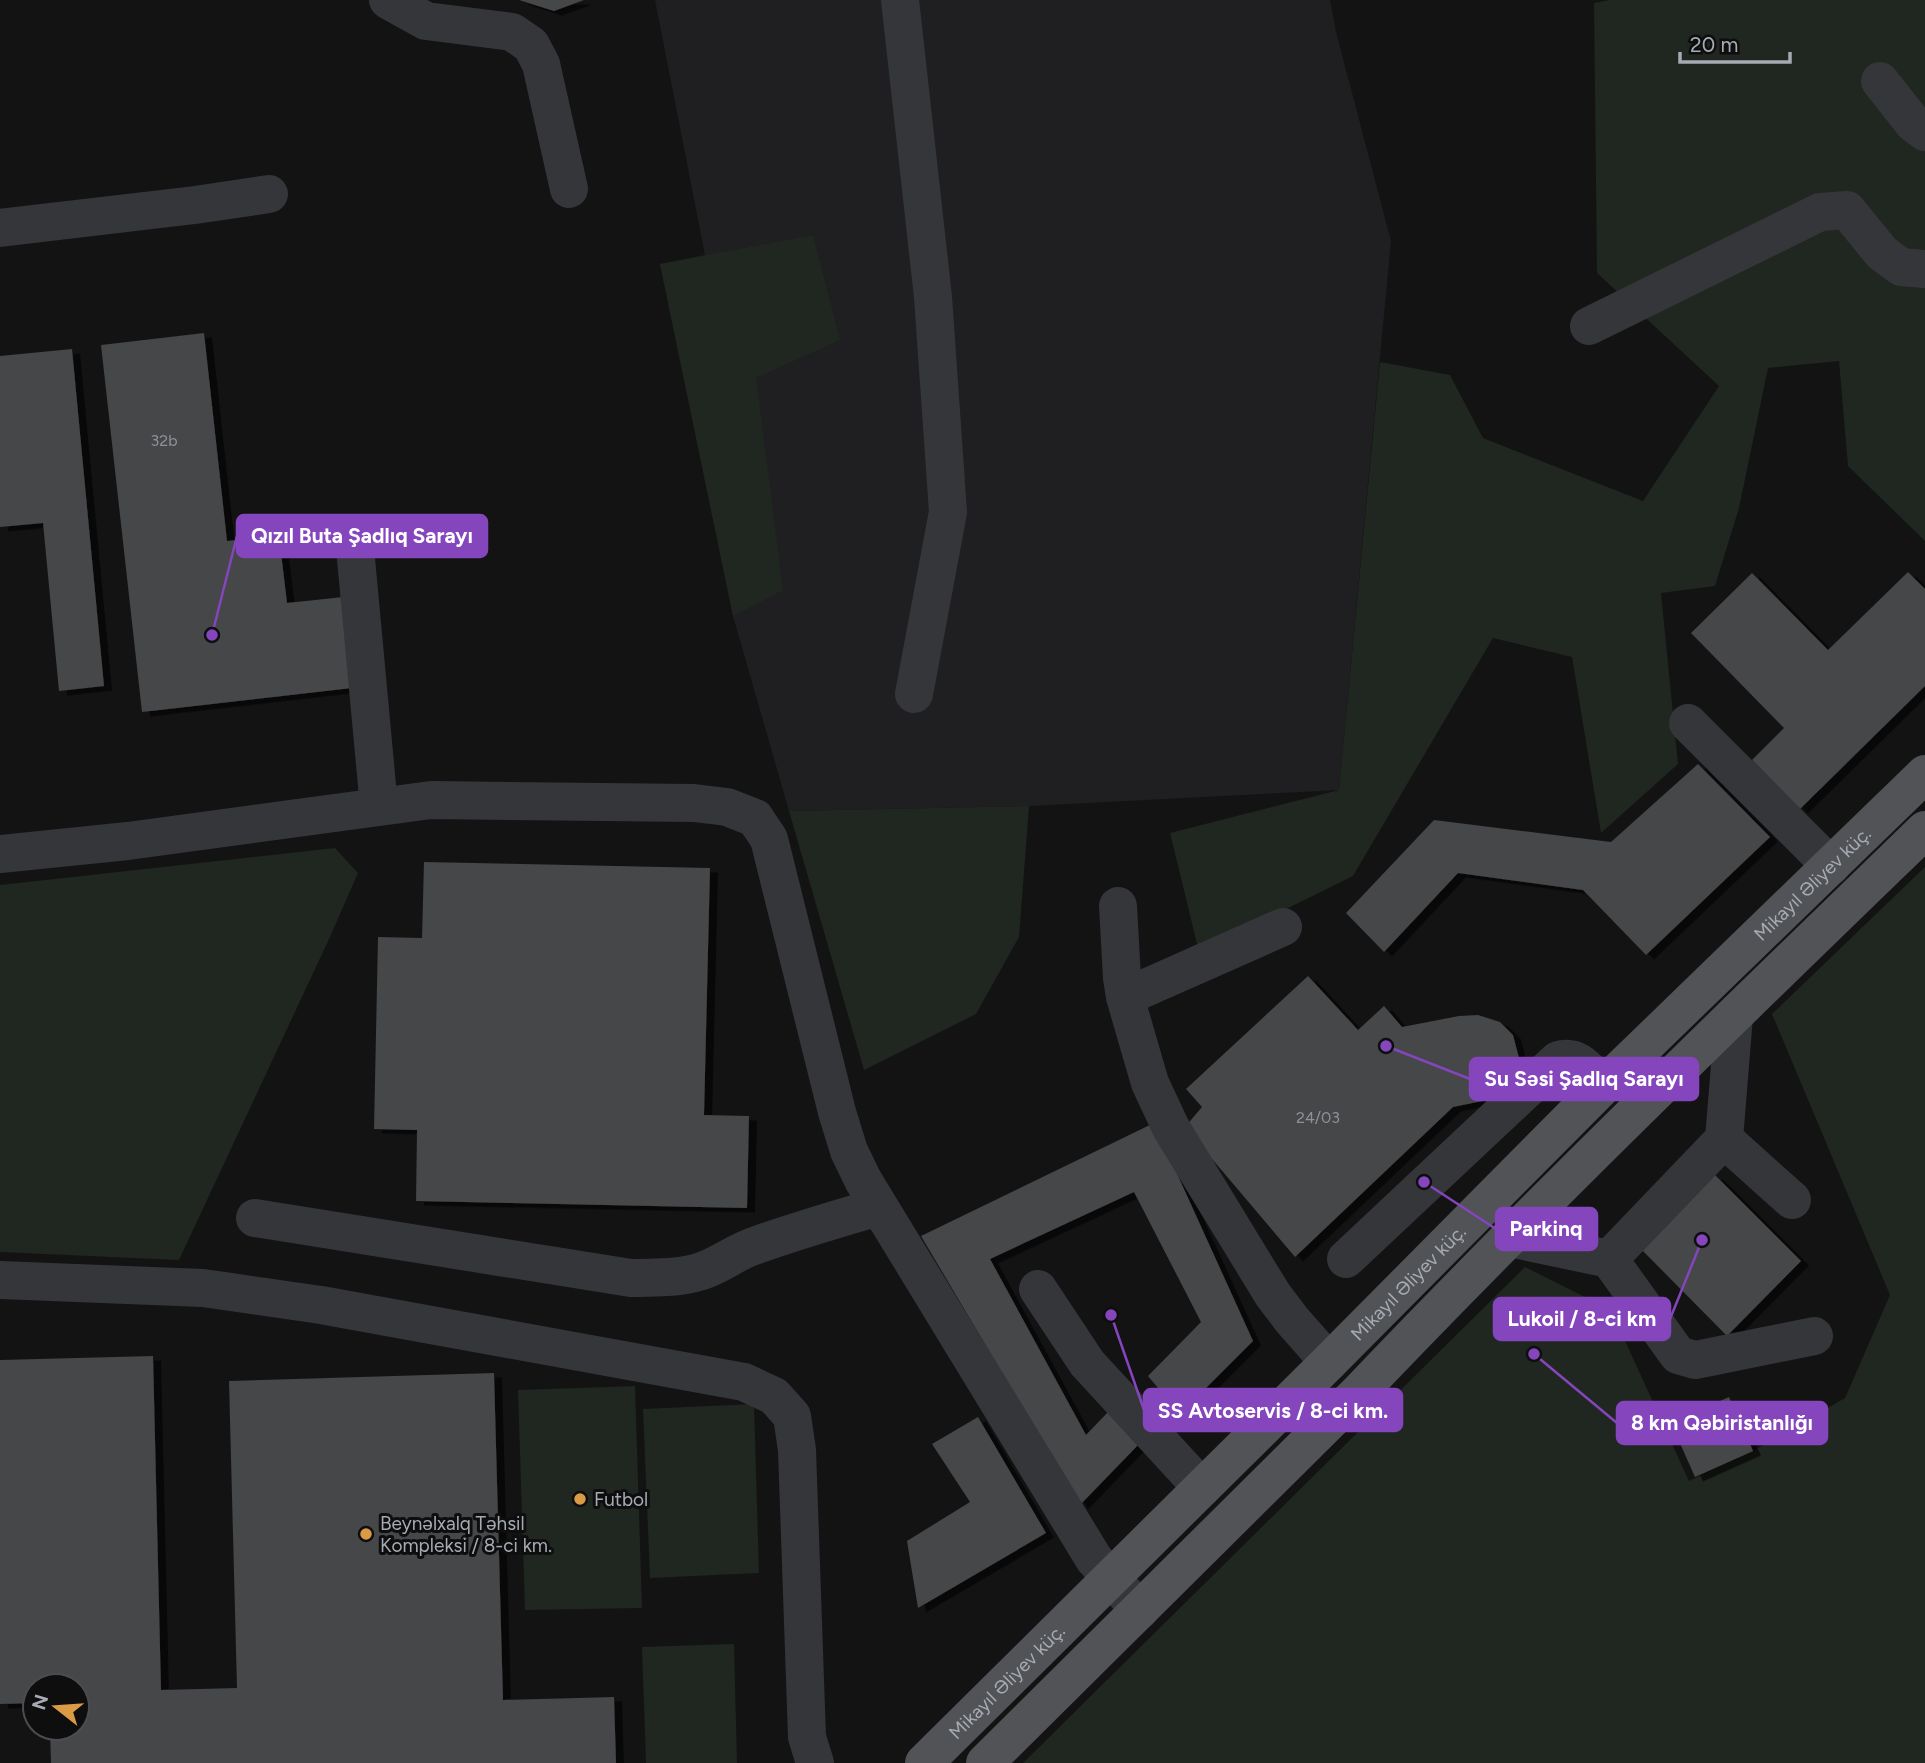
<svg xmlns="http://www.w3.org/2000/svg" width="1925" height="1763" viewBox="0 0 1925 1763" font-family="Figtree,sans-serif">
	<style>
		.built { fill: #1f1f21 }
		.green { fill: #202620 }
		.building { fill: #454649; filter: url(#shadow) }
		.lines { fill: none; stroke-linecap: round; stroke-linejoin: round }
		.minor { stroke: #353639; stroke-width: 38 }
		.major { stroke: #515357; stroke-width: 38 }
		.poi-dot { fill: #da9b46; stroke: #0e0e0f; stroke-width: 2.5 }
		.labels { text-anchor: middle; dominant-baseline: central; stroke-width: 6; stroke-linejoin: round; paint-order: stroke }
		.number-label { font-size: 16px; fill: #8e9298 }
		.street-label { font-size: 19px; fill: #a6abb3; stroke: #0e0e0f }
		.poi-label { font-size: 19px; fill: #a6abb3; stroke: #0e0e0f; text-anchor: start }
		.leader { fill: none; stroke: #8445bd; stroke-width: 2.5 }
		.callout-dot { fill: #8445bd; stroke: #0e0e0f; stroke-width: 2.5 }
		.callout { fill: #8445bd; stroke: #8445bd; stroke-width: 2.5 }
		.callout-label { font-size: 21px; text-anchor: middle; font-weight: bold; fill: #fff }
	</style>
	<defs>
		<filter id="shadow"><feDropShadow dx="8" dy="4.5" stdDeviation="0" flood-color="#0009"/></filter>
	</defs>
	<rect width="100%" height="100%" fill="#131314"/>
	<path class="built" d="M655,0H1330L1336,32L1391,241L1339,790L1029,806L789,811L733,616L660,264L705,255Z"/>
	<path class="green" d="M1610,0H1925V541L1848,466L1839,361L1768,368L1739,508L1715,586L1661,593L1678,764L1601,833L1572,657L1493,638L1353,876L1199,952L1170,833L1339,790L1380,362L1450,375L1483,438L1643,501L1719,386L1597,273L1594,3Z
		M813,235L840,340L756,378L783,590L733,616L660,264Z
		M1029,806L1019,937L976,1014L864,1070L789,811Z
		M335,848L358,873L330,937L179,1260L0,1252V885Z
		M1925,867V1763H1023L1525,1267L1611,1310L1689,1481L1753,1451L1845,1398L1890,1295L1772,1014Z
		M635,1386L642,1608L525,1610L518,1390Z
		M754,1404L759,1573L650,1578L643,1409Z
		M734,1644L737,1763H646L642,1647Z"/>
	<path class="building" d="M519,0H584L554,11Z
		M204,333L227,541L279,536L287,603L343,597L352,688L142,712L101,345Z
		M72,349L104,686L59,691L43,523L0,527V356Z
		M1908,572L1925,589V686L1800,809L1752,760L1784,728L1691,633L1752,573L1828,650Z
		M1698,764L1770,837L1646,955L1583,890L1458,873L1384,952L1346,913L1434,820L1611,842Z
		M424,862L710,868L704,1115L749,1116L747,1208L416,1201L417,1130L374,1129L378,937L422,938Z
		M1308,976L1358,1030L1384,1006L1402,1027L1459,1016L1478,1015L1500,1022L1513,1035L1519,1058L1512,1081L1497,1098L1453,1107L1295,1257L1185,1127L1202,1107L1186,1089Z
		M1154,1123L1253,1341L1180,1414L1148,1376L1201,1322L1134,1192L990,1259L1086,1435L1108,1412L1140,1443L1080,1505L921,1236Z
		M1715,1175L1801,1261L1727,1336L1641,1249Z
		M153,1356L161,1690L237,1688L229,1381L494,1373L503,1700L614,1697L616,1763H51L50,1728H77V1686H35V1703L0,1704V1360Z
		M1729,1397L1753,1451L1695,1477L1671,1423Z
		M978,1417L1046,1533L918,1608L907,1541L970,1502L932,1444Z"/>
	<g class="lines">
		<path class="minor" d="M388,0L426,21L512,32L531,45L541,64L569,189
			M900,0L933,297L948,512L914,694
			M1880,81L1913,123L1925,132
			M0,228L195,205L269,194
			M1589,326L1820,212L1847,210L1882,253L1901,267L1925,269
			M355,548L379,807
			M1688,723L1831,866
			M0,854L128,841L431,800L694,803L727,807L755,818L769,839L837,1112L849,1151L863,1180L1094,1559L1140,1610
			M1118,906L1122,978L1125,997L1150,1083L1171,1128L1273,1295L1292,1320L1329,1362
			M1125,997L1283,927
			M1724,1139L1792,1200
			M255,1218L631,1278C652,1277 674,1279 695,1273C717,1268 733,1253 754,1246C795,1231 837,1219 878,1207
			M1510,1238L1609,1259L1724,1139L1734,1016
			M1346,1259L1558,1060C1580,1054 1589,1072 1603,1086
			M1609,1259L1678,1355L1695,1360L1814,1336
			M0,1280L203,1288L321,1305L744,1382L774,1396L792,1416L797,1450L807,1737L815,1763
			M1038,1289L1087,1363L1202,1488"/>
		<g class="major">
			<path id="s1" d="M924,1763L1329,1362L1603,1086L1925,774"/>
			<path d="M985,1763L1358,1393C1542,1200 1734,1015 1925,830"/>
		</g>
	</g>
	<g class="poi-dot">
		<circle cx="580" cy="1499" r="7"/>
		<circle cx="366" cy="1534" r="7"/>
	</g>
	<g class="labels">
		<g class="number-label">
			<text x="164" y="440">32b</text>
			<text x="1318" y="1117">24/03</text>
		</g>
		<g class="street-label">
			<text stroke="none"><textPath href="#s1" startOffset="1250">Mikayıl Əliyev küç.</textPath></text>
			<text stroke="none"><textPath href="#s1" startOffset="682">Mikayıl Əliyev küç.</textPath></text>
			<text stroke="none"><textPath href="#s1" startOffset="116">Mikayıl Əliyev küç.</textPath></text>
		</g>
		<g class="poi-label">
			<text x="594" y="1499">Futbol</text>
			<text x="380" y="1523">Beynəlxalq Təhsil<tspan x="380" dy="22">Kompleksi / 8-ci km.</tspan></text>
		</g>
	</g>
	<path class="leader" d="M212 635L237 536M1386 1046L1470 1079M1424 1182L1496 1229M1702 1240L1670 1319M1111 1315L1144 1410M1534 1354L1617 1423"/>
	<g class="callout-dot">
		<circle cx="212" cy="635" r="7"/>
		<circle cx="1386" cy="1046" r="7"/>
		<circle cx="1424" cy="1182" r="7"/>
		<circle cx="1702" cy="1240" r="7"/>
		<circle cx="1111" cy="1315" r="7"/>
		<circle cx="1534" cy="1354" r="7"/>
	</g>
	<g class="callout">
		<rect x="237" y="515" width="250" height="42" rx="7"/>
		<rect x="1470" y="1058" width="228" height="42" rx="7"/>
		<rect x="1496" y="1208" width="101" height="42" rx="7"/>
		<rect x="1494" y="1298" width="176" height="42" rx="7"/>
		<rect x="1144" y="1389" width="258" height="42" rx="7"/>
		<rect x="1617" y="1402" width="210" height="42" rx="7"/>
	</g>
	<g class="callout-label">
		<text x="362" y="543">Qızıl Buta Şadlıq Sarayı</text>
		<text x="1584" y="1086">Su Səsi Şadlıq Sarayı</text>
		<text x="1546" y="1236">Parkinq</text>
		<text x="1582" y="1326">Lukoil / 8-ci km</text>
		<text x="1273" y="1418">SS Avtoservis / 8-ci km.</text>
		<text x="1722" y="1430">8 km Qəbiristanlığı</text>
	</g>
	<g transform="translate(56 1707) rotate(287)"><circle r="33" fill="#0e0e0f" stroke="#4b4d51" stroke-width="2"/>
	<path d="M0-5L12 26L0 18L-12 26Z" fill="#da9b46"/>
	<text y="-10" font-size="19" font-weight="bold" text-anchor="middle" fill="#a6abb3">N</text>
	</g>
	<path d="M1680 52v10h110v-10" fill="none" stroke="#a6abb3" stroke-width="3.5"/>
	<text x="1690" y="52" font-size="21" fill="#a6abb3" stroke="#0e0e0f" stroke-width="5" paint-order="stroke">20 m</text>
</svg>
